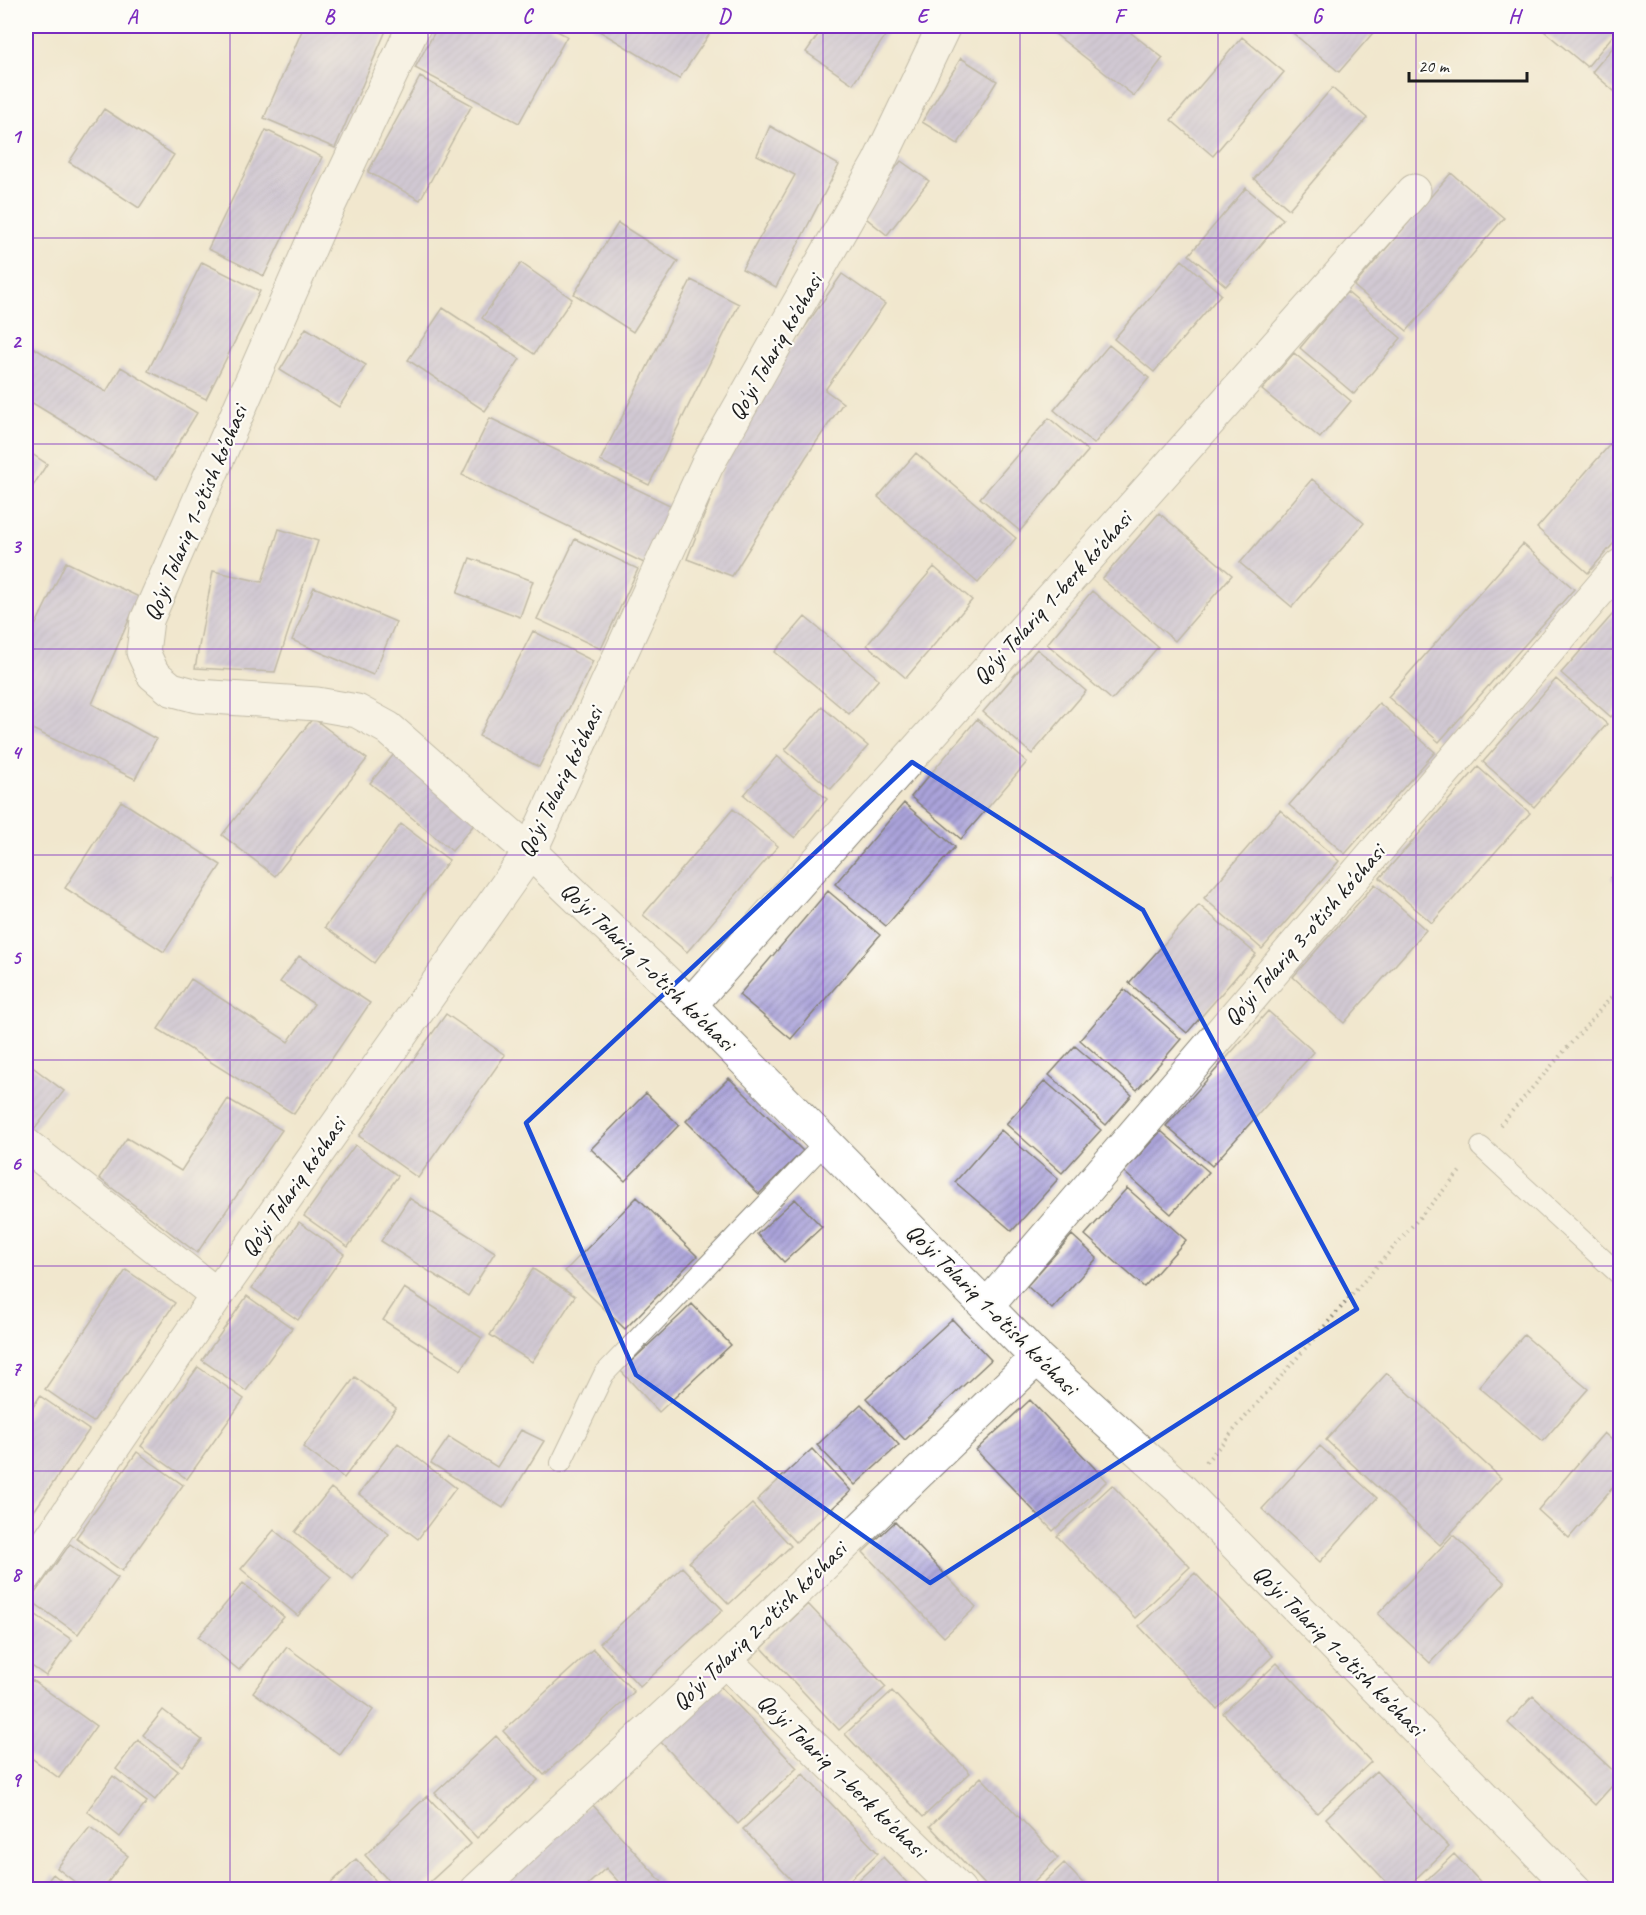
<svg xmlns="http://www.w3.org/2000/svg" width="1646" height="1915" viewBox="0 0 1646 1915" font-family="Caveat,sans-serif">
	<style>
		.building { fill: url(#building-hatch) }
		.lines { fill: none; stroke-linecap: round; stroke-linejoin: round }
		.lane-casing { stroke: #868275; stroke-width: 22 }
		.street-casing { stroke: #868275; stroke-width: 35 }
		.path { stroke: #868275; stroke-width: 4; stroke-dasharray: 1.5 4.5; stroke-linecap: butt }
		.lane { stroke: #fff; stroke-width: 20 }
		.street { stroke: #fff; stroke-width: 33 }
		.marked { fill: none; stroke: #1d4ed8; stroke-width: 4.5; stroke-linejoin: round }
		.grid { fill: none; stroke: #7b2cbf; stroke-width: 1.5; stroke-opacity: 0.55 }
		.labels { text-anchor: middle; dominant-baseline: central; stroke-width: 4.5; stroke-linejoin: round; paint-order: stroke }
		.street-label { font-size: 24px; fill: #1c1c1c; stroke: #fdfcf7 }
		.neatline { fill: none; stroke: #7b2cbf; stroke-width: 2 }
		.grid-label { font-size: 20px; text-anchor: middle; font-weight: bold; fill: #7b2cbf }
	</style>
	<defs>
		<pattern id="building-hatch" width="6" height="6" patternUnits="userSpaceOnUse" patternTransform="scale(1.5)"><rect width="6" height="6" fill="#aaa3da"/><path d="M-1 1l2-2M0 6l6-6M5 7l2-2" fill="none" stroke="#8a84b0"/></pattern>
	</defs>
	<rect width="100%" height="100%" fill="#fdfcf7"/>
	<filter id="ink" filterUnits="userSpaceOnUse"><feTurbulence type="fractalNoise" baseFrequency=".0167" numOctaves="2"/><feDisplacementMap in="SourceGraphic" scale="12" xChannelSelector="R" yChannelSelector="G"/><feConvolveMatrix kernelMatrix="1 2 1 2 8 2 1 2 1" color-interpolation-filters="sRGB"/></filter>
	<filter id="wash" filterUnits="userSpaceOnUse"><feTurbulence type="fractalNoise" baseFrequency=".008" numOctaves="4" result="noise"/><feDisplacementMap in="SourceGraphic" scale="24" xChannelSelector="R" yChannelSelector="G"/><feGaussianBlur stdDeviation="1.35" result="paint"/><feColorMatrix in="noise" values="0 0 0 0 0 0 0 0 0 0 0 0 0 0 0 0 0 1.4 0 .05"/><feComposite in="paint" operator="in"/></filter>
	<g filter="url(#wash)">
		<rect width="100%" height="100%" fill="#f1e7ce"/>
		<g id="blocks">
			<path class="building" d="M304,26H388L335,148L264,118Z
				M438,26H547L567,36L519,123L415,68Z
				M591,26H715L679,79Z
				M824,26H892L853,84L806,52Z
				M1045,26H1122L1163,58L1134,96Z
				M1289,26H1379L1339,72L1287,28Z
				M1538,26H1620V27L1587,67Z
				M1242,37L1284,72L1213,156L1171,120Z
				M1620,39V96L1592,72Z
				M961,58L997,81L958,144L922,122Z
				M420,77L472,105L420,200L368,172Z
				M1332,88L1367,118L1289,209L1254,179Z
				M104,109L174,155L139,208L69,162Z
				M770,126L839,165L776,287L742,269L795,175L757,155Z
				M266,130L322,157L264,276L208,249Z
				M901,161L929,181L887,235L861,214Z
				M1451,173L1504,218L1407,331L1354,286Z
				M1246,188L1283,219L1226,286L1189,255Z
				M618,223L678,261L633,332L574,294Z
				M1182,260L1221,294L1154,372L1114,339Z
				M202,262L260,291L206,399L148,371Z
				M521,263L572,299L534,354L482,318Z
				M842,274L885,304L825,390L843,403L806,457L732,576L687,559L744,414Z
				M691,280L739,304L649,485L600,461Z
				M1347,292L1401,338L1354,394L1300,348Z
				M443,308L520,359L485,411L408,360Z
				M306,328L366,365L339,407L280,370Z
				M26,343L106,392L121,367L197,413L157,479L26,399Z
				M1109,345L1149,378L1094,444L1054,410Z
				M1294,353L1351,401L1320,438L1262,390Z
				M490,418L674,507L646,564L462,475Z
				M1049,418L1088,451L1020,531L980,498Z
				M1620,433V536L1588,573L1537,528Z
				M26,450L47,464L26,497Z
				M916,453L1016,538L978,583L878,497Z
				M1312,479L1364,523L1292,607L1240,563Z
				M1159,513L1232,575L1175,641L1102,579Z
				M279,529L318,541L275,672L195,668L213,571L262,582Z
				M575,539L638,569L601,649L537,619Z
				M1523,544L1574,589L1439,742L1388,697Z
				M470,558L533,581L520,617L457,593Z
				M66,562L139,597L92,704L156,739L135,779L26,726V645Z
				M934,567L972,600L906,678L867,645Z
				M314,587L396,622L373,675L292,640Z
				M1092,591L1158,647L1112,700L1047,644Z
				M1620,606V706L1611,717L1561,673Z
				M805,617L879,679L849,714L775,652Z
				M533,631L593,661L539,767L479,736Z
				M1037,649L1086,691L1032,754L983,712Z
				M1556,679L1607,724L1534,807L1483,762Z
				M1379,703L1435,752L1345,854L1289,805Z
				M822,707L868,746L831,789L785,750Z
				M313,718L367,759L275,876L222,835Z
				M977,719L1027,762L961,839L911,797Z
				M395,753L477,821L452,851L370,783Z
				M777,756L827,799L795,838L744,795Z
				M1478,767L1530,813L1432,923L1380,878Z
				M121,801L221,865L164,952L65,888Z
				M904,803L955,847L886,926L835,884Z
				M733,809L778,846L687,952L643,915Z
				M1280,810L1339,861L1262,949L1204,898Z
				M401,824L449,860L374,963L325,927Z
				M1620,867V887L1611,878Z
				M1375,884L1426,930L1344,1023L1293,977Z
				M828,891L880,935L791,1039L739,995Z
				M1199,905L1256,954L1187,1033L1129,983Z
				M299,956L370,1003L294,1114L158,1029L191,979L288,1042L314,1004L280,982Z
				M1124,989L1181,1039L1137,1090L1080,1040Z
				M1268,1011L1314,1052L1212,1166L1166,1126Z
				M446,1014L505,1055L418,1178L359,1136Z
				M1075,1046L1132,1095L1106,1125L1049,1075Z
				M26,1062L64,1091L30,1135L26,1131Z
				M729,1078L803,1151L759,1194L686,1121Z
				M1045,1081L1101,1130L1062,1173L1006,1124Z
				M646,1093L679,1125L625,1181L591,1149Z
				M228,1099L282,1130L197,1253L99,1178L127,1138L181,1171Z
				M1001,1130L1058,1179L1012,1231L955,1182Z
				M1161,1131L1209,1172L1171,1214L1124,1172Z
				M355,1145L398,1176L348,1247L304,1216Z
				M1127,1188L1186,1240L1144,1287L1085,1235Z
				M637,1197L697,1256L625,1329L565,1271Z
				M409,1198L495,1252L468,1296L381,1241Z
				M795,1199L822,1227L784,1262L757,1234Z
				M299,1222L344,1254L298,1320L252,1288Z
				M1072,1235L1097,1258L1052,1309L1027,1286Z
				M533,1269L575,1296L532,1362L490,1335Z
				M126,1270L175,1303L93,1422L45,1389Z
				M404,1288L482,1338L461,1370L383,1320Z
				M247,1296L292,1328L246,1391L202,1360Z
				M692,1304L731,1345L659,1412L621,1371Z
				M952,1319L991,1360L905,1440L866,1398Z
				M1524,1335L1588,1389L1543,1441L1479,1387Z
				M198,1367L244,1399L187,1479L141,1446Z
				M1387,1373L1501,1478L1440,1545L1326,1440Z
				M355,1377L396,1408L344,1478L303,1447Z
				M40,1396L89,1430L26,1523V1418Z
				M1030,1400L1107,1481L1053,1531L976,1450Z
				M861,1404L899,1445L855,1485L817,1445Z
				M521,1430L544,1441L503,1508L431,1463L449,1437L497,1467Z
				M1604,1433L1620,1447V1479L1569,1538L1538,1510Z
				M398,1443L456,1488L418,1539L359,1494Z
				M1320,1446L1377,1498L1320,1562L1262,1509Z
				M812,1449L851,1491L796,1542L757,1500Z
				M137,1452L183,1485L122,1571L76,1538Z
				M1112,1485L1190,1567L1135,1618L1057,1536Z
				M331,1488L389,1534L353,1579L295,1532Z
				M752,1504L791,1546L729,1604L689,1562Z
				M895,1522L976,1607L944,1637L863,1552Z
				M274,1530L331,1577L298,1616L241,1569Z
				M1453,1535L1505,1583L1430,1663L1378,1614Z
				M70,1544L118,1578L78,1634L30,1600Z
				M682,1567L723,1610L640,1687L600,1643Z
				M1195,1573L1273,1656L1217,1709L1139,1626Z
				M243,1583L284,1617L239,1670L198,1637Z
				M808,1604L886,1687L839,1730L762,1648Z
				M26,1608L72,1640L46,1676L26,1662Z
				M287,1647L373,1710L340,1755L253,1692Z
				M593,1649L634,1692L544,1775L503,1731Z
				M1277,1663L1371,1762L1317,1813L1223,1713Z
				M32,1680L96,1726L59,1778L26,1754V1689Z
				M717,1683L797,1768L738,1824L658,1739Z
				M892,1691L970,1773L923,1817L845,1734Z
				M1533,1696L1620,1777L1595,1805L1508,1723Z
				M163,1710L202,1740L182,1766L143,1735Z
				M496,1736L538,1780L477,1838L435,1793Z
				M138,1740L178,1771L155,1800L116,1769Z
				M1376,1771L1449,1847L1404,1890H1394L1326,1818Z
				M803,1774L878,1853L839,1890H801L743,1829Z
				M113,1776L147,1802L120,1837L87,1811Z
				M981,1777L1058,1858L1025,1890H990L930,1826Z
				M427,1796L471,1844L421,1890H397L365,1855Z
				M591,1803L669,1890H626L606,1868L582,1890H495Z
				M90,1827L128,1856L102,1890H85L57,1868Z
				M1454,1854L1488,1890H1416Z
				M883,1857L914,1890H848Z
				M356,1859L384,1890H324Z
				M1064,1863L1089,1890H1036Z
				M53,1874L73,1890H41Z"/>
		</g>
	</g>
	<g filter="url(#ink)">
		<use href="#blocks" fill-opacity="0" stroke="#868275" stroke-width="1.5"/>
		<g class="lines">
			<defs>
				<path id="lane" d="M1481,1147L1620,1275
					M561,1463L604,1374L826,1142"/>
				<path id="street" d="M414,26L322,220L147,620L143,652L153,674L171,689L197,696L317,704L357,711L388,728L530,852L690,1005L1037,1358L1182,1490L1575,1890
					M690,1005L1414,191
					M26,1145L217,1295
					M988,1305L1620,566
					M26,1575L217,1295L530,852L707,465L878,164L944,26
					M725,1660L959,1890
					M477,1890L725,1660L1037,1358"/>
			</defs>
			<use href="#lane" class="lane-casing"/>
			<use href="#street" class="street-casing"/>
			<path class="path" d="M1500,1125L1620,987
				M1206,1462L1462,1169"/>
			<use href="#lane" class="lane"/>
			<use href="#street" class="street"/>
		</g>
	</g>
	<path d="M0 0H1646V1915H0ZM912,762L1143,910L1357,1309L930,1583L636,1375L526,1123Z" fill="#f1e7ce" fill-opacity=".55" fill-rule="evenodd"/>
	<path class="marked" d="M912,762L1143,910L1357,1309L930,1583L636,1375L526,1123Z"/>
	<path class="grid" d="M230,26V1890M428,26V1890M626,26V1890M823,26V1890M1020,26V1890M1218,26V1890M1416,26V1890M26,238H1620M26,444H1620M26,649H1620M26,855H1620M26,1060H1620M26,1266H1620M26,1471H1620M26,1677H1620"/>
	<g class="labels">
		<g class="street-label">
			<text transform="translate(775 347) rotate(-60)">Qo'yi Tolariq ko'chasi</text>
			<text transform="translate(195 513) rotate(-67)">Qo'yi Tolariq 1-o'tish ko'chasi</text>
			<text transform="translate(1052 598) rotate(-48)">Qo'yi Tolariq 1-berk ko'chasi</text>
			<text transform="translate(560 782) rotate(-64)">Qo'yi Tolariq ko'chasi</text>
			<text transform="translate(1304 935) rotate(-49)">Qo'yi Tolariq 3-o'tish ko'chasi</text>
			<text transform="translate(648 966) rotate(44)">Qo'yi Tolariq 1-o'tish ko'chasi</text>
			<text transform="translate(293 1187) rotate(-55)">Qo'yi Tolariq ko'chasi</text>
			<text transform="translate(992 1309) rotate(45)">Qo'yi Tolariq 1-o'tish ko'chasi</text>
			<text transform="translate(759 1626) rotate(-44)">Qo'yi Tolariq 2-o'tish ko'chasi</text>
			<text transform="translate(1339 1650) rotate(45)">Qo'yi Tolariq 1-o'tish ko'chasi</text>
			<text transform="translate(842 1775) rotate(44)">Qo'yi Tolariq 1-berk ko'chasi</text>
		</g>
	</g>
	<rect width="1646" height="1915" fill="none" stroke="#fdfcf7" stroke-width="66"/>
	<path d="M1409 72v9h118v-9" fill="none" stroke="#1c1c1c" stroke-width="3"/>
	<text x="1418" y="72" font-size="18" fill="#1c1c1c" stroke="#fdfcf7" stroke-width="4.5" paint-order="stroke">20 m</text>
	<rect x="33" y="33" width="1580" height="1849" class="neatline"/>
	<g class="grid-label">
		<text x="132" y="23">A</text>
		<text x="329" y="23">B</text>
		<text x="527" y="23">C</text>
		<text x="724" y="23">D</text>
		<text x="922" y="23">E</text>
		<text x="1119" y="23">F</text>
		<text x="1317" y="23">G</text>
		<text x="1514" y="23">H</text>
		<text x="16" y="143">1</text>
		<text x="16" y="348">2</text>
		<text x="16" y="553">3</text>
		<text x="16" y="759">4</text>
		<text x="16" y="964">5</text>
		<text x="16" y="1170">6</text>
		<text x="16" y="1375">7</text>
		<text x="16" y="1581">8</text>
		<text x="16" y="1786">9</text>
	</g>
</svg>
